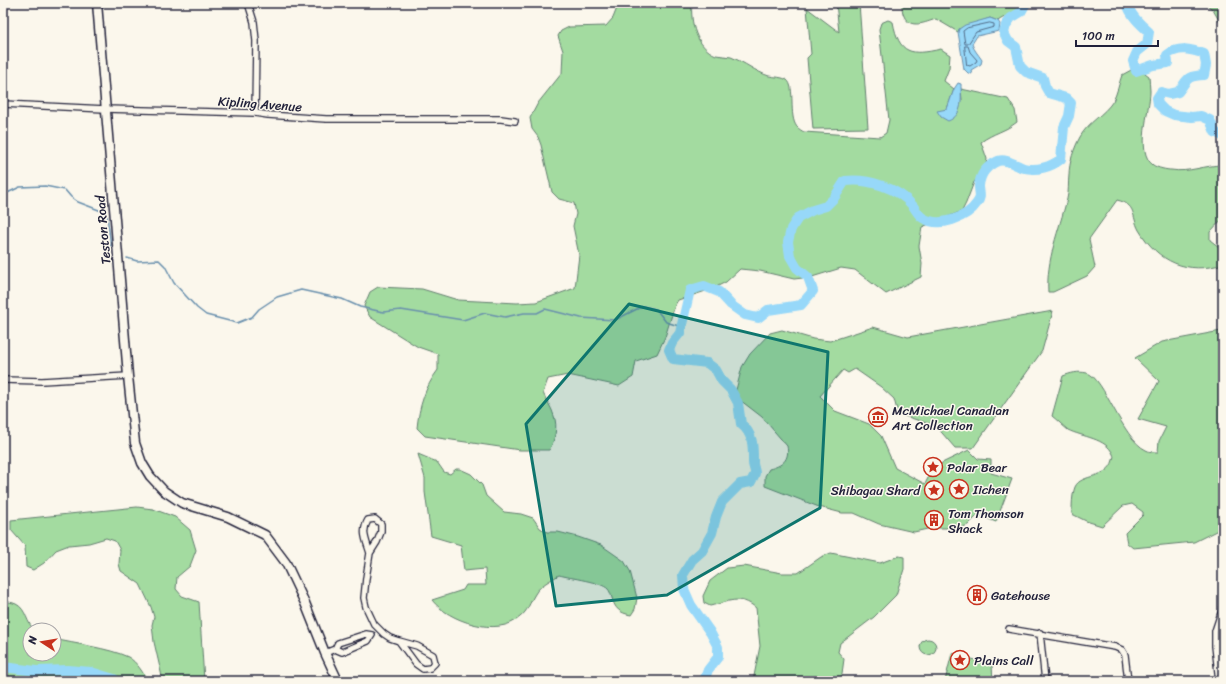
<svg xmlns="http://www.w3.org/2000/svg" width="1226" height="684" viewBox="0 0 1226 684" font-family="Sriracha,sans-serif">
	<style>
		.green { fill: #a3dba0; stroke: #627e6e }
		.water { fill: #97d8f9; stroke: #688fad }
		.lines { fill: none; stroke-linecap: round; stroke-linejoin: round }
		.shore { stroke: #516b87; stroke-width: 1 }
		.stream { stroke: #688fad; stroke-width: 1.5 }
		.river { stroke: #97d8f9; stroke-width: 10 }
		.street-casing { stroke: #22223b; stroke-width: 8 }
		.secondary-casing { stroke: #22223b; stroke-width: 11 }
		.street { stroke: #fbf7ec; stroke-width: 5.5 }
		.secondary { stroke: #fbf7ec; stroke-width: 8 }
		.marked { fill: #0f766e; fill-opacity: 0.2; stroke: #0f766e; stroke-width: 3; stroke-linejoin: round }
		.labels { text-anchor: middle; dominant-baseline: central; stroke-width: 3; stroke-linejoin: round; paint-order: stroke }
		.street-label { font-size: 13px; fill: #22223b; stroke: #fbf7ec }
		.poi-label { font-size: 13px; fill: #22223b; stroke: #fbf7ec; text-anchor: start }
	</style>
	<rect width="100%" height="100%" fill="#fbf7ec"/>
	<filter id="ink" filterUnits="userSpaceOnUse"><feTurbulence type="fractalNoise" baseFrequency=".025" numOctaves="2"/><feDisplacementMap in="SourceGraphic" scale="8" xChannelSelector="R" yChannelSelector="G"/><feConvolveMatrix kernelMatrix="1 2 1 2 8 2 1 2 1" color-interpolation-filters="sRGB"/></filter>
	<g filter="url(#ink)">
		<path class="green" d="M619,3H692C690,22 696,47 716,55C721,56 726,56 731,57C744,62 756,72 769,76C774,77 783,77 787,80C796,87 788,116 797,127C799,129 802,131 804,132L880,137L886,133L889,120L879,29L881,23L888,20L893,22C899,54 911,56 941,49L950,55L949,68L944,81L954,89L947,109L941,117L962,100L961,89L1008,99L1015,110L1017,122C1006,131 993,133 981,142L987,159L985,169L974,182L966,203L962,211L922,227L919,246L922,264L921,277L886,294L855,270L841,268L812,277L794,279L760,271L740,269L726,282L712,289L678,300L675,305L665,337L657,354L636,361L633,377L619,386L568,375L548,379L543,393C546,400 552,408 554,416C558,426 555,441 549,450H520L425,436L417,428C419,407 425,387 438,370V354L418,347L370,317L364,306L370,292L378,287L422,289L458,300L517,303L536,302L575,288L579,255L573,226L576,214L574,203L559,199L552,192L541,145L538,137L532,129L530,118L538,103L562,73L563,51L558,36L561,31L569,27L606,26L613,18Z
			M836,3H859L868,128L813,129L807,58L811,54L807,8L839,32Z
			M902,3H1028C1019,18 1010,12 998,21L990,18L959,29L958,32L936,19C926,22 910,30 904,16C902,12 902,7 902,3Z
			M1205,3H1223V27L1213,10Z
			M1138,68L1149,76C1149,81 1150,86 1150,91C1150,110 1135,152 1153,165C1157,168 1167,170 1171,170C1189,173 1205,165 1223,165V218L1210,232V240L1219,247H1223V264C1187,275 1158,262 1139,230C1131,215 1137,205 1117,200L1089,239L1095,267L1087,276L1053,292H1048C1046,260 1059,230 1067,199C1069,192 1068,183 1069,175C1069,163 1074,148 1080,137C1088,122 1104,115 1113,101C1117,94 1119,83 1122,75L1133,69Z
			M1053,311L1042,351L973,448H955L936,426L898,414L894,399L881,387L855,369L848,373L843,370L820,396L835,411L869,424L881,436L895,468L925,484L931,472L942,463L969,450L978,459L991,460V473L1012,479L996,522L978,515L968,525L960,528H932L914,532L879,524L854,513H842L819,507L765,486V476L769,469C782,466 790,460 787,446L762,417L740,400L736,396V390L742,367L750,354L770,333L782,330L813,339L830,341L873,327L908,337Z
			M1221,331H1223V530H1218L1194,542L1133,548L1127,543L1125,533L1143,515V512L1132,504L1123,506L1102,526L1086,521L1072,514C1072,506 1072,495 1075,487C1081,473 1108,480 1113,460C1114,457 1114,456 1113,454C1106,438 1082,437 1068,430C1063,426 1057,420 1052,416L1063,376C1071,373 1078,371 1087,373C1104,377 1122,439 1146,450C1149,452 1154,452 1158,452L1159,441L1166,427L1138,419L1159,381L1135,358L1162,342Z
			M418,454L437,462L444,472L450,474L456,469H460L471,474L482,485L486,496L504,512L521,514L533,518L540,528L547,532H558L578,537L601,545L624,561L630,571L637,598L635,609L631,615C620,613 615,609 612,598C611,595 610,591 608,589C602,582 570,578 559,575C551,580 540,585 535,594C530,602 528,611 520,617C498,638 448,621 432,600L463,590L466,585H486L485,569L464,571L461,545L431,536L425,492V478Z
			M137,507L153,509L175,517L190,530L196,550L190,566L177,577L176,589L182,596L199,602L204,681H163L154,642L152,625L154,617L151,607L140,584L121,571L119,564L120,550L115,541L106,538L89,543L69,545L56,550L44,563L33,570L26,567L25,546L11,530V520Z
			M831,553L880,563L899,556L904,557V569L896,595L874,617L840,643L838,652L844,659L841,681H753L760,646L756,608C740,594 728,602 710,606L704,603L703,596L710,581L727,568L744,566L782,573H798L821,557Z
			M3,601C7,602 12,602 16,604C27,609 26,624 35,630H30V654H54V639C75,644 109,648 128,657C137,662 143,673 148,681H3Z
			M920 647a8 8 0 1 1 16 0a8 8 0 1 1-16 0Z
			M952,653L992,665L993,681H945Z"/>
		<path class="water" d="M990,18L998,21L1000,24L999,31L977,36L972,44C974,50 978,54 982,60L981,64L971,70L972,74L968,73L964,69L958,32L959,29L965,25Z
			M958,83L961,84C961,98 964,115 948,121L941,117L937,111L947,109L954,89Z"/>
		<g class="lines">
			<path class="shore" d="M990,23L994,24V27L976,32L968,44H965L963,31L967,28Z
				M965,46H968L970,52L977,60L976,62L970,66L967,65Z"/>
			<path class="stream" d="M3,195L20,187L45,186L65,190L71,197L78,202L104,212L107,216L111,246
				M127,258L137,261L159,260L165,266L174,283L197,308L206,315L237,323L252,317L259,309L277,297L301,290L342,299L360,307L383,312L401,310L463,320L485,313L505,317L524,313H537L545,309L581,318L615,320L643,306L656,309L666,322L682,327"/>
			<path class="river" d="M1127,3C1130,15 1140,24 1149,32L1147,44L1137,52L1133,61L1136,71L1153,65L1168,63L1167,55C1178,46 1191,49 1204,54L1206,65L1204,75C1185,76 1188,80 1178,92L1169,94L1161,92L1157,98L1158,104L1165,111L1174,115L1192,117L1201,116L1210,120L1215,132L1223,136
				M3,667L36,671L68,670L91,672L114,679L116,681
				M704,681L708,670L718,657V647L710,632L691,605L684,589L683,575L692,560L702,551L712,533L716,517L722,502L740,484L751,482C752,479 755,475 755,473C755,470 753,466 753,463C753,448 754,434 741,424L738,403L731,390L722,381L716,370L707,363L673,359L669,350L672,343L680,333L690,290L704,286L719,292L731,305L745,315L758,318L768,310L801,305L813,291L808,277L797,268L790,256L788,242L791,229L798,218L813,210L826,206L834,198L845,181C867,178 899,188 913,206C916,210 919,216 923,218C939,228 967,218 977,203C982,197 979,193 979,186C980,173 987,166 998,161C1007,158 1016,166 1024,168C1037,171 1051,167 1061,159L1064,127L1069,116L1071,103L1066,98L1049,93L1045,86L1043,78L1026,72L1020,66L1016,47L1008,41L1004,33L1006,25L1011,18L1021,12L1026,3"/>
			<defs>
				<path id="street" d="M248,3L254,22L256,41L255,113
					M3,104L105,109L255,113L268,115L326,119H501L515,121
					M3,380L42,381L128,376
					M370,553C366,540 361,532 368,520L375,519L381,524V532L377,542L370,553L366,578L364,598L366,607L374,624L384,634L390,638L399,641L416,664L423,669L430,668L435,663L433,655L417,646L399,641
					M1009,629L1115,647L1122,650L1125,655L1128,681
					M1040,633L1045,681
					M325,653L335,649L338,643L366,634L372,635L368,641L342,652L335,649
					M1219,681L1215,646V631L1223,607"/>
				<path id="secondary" d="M97,3L128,376L135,443L142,463L150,476L164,491L182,503L228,517L265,535L286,563L305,603L325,653L338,681"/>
			</defs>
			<use href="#street" class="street-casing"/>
			<use href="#secondary" class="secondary-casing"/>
			<use href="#street" class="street"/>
			<use href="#secondary" class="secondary"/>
		</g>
	</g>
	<path class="marked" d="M629,304L828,352L820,508L667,595L556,606L526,424Z"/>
	<defs>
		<symbol id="museum-ring" viewBox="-11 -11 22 22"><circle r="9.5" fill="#fbf7ec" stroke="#c8321e" stroke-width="1.5"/><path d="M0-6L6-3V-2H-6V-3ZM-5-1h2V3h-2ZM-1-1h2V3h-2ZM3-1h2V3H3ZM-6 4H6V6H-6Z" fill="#c8321e"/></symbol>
		<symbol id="sight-ring" viewBox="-11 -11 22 22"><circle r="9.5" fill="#fbf7ec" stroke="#c8321e" stroke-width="1.5"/><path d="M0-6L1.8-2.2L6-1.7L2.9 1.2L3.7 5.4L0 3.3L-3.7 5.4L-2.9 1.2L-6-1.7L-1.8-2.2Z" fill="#c8321e"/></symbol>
		<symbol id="building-ring" viewBox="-11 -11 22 22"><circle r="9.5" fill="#fbf7ec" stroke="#c8321e" stroke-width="1.5"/><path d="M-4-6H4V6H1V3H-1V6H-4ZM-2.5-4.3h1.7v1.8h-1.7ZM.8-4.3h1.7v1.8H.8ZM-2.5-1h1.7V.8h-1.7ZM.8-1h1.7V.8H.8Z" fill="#c8321e"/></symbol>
	</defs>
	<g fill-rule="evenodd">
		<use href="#museum-ring" x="867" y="406" width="22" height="22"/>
		<use href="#sight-ring" x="922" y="456" width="22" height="22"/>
		<use href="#sight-ring" x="948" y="478" width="22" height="22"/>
		<use href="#sight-ring" x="923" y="479" width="22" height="22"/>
		<use href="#building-ring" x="923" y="509" width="22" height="22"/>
		<use href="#building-ring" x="966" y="584" width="22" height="22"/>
		<use href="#sight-ring" x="949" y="649" width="22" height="22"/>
	</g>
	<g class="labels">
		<g class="street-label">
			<text transform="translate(260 104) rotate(4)">Kipling Avenue</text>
			<text transform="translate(103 230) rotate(-95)">Teston Road</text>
		</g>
		<g class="poi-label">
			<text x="892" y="410">McMichael Canadian<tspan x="892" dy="15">Art Collection</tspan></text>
			<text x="947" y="467">Polar Bear</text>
			<text x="973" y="489">Iichen</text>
			<text x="920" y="490" text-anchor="end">Shibagau Shard</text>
			<text x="948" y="513">Tom Thomson<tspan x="948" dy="15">Shack</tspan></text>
			<text x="991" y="595">Gatehouse</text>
			<text x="974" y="660">Plains Call</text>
		</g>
	</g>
	<rect width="1226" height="684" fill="none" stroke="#fbf7ec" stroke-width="16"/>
	<rect x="8" y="8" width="1210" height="668" fill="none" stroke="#22223b" stroke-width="1.5" filter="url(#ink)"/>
	<g transform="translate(42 642) rotate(282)"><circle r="19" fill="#fbf7ec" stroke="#a4a2a5"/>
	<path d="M0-3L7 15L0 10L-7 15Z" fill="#c8321e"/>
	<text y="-6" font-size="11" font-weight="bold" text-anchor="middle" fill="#22223b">N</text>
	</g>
	<path d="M1076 40v6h82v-6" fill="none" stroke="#22223b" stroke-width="2"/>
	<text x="1082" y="40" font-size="12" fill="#22223b" stroke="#fbf7ec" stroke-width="3" paint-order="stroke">100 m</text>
</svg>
